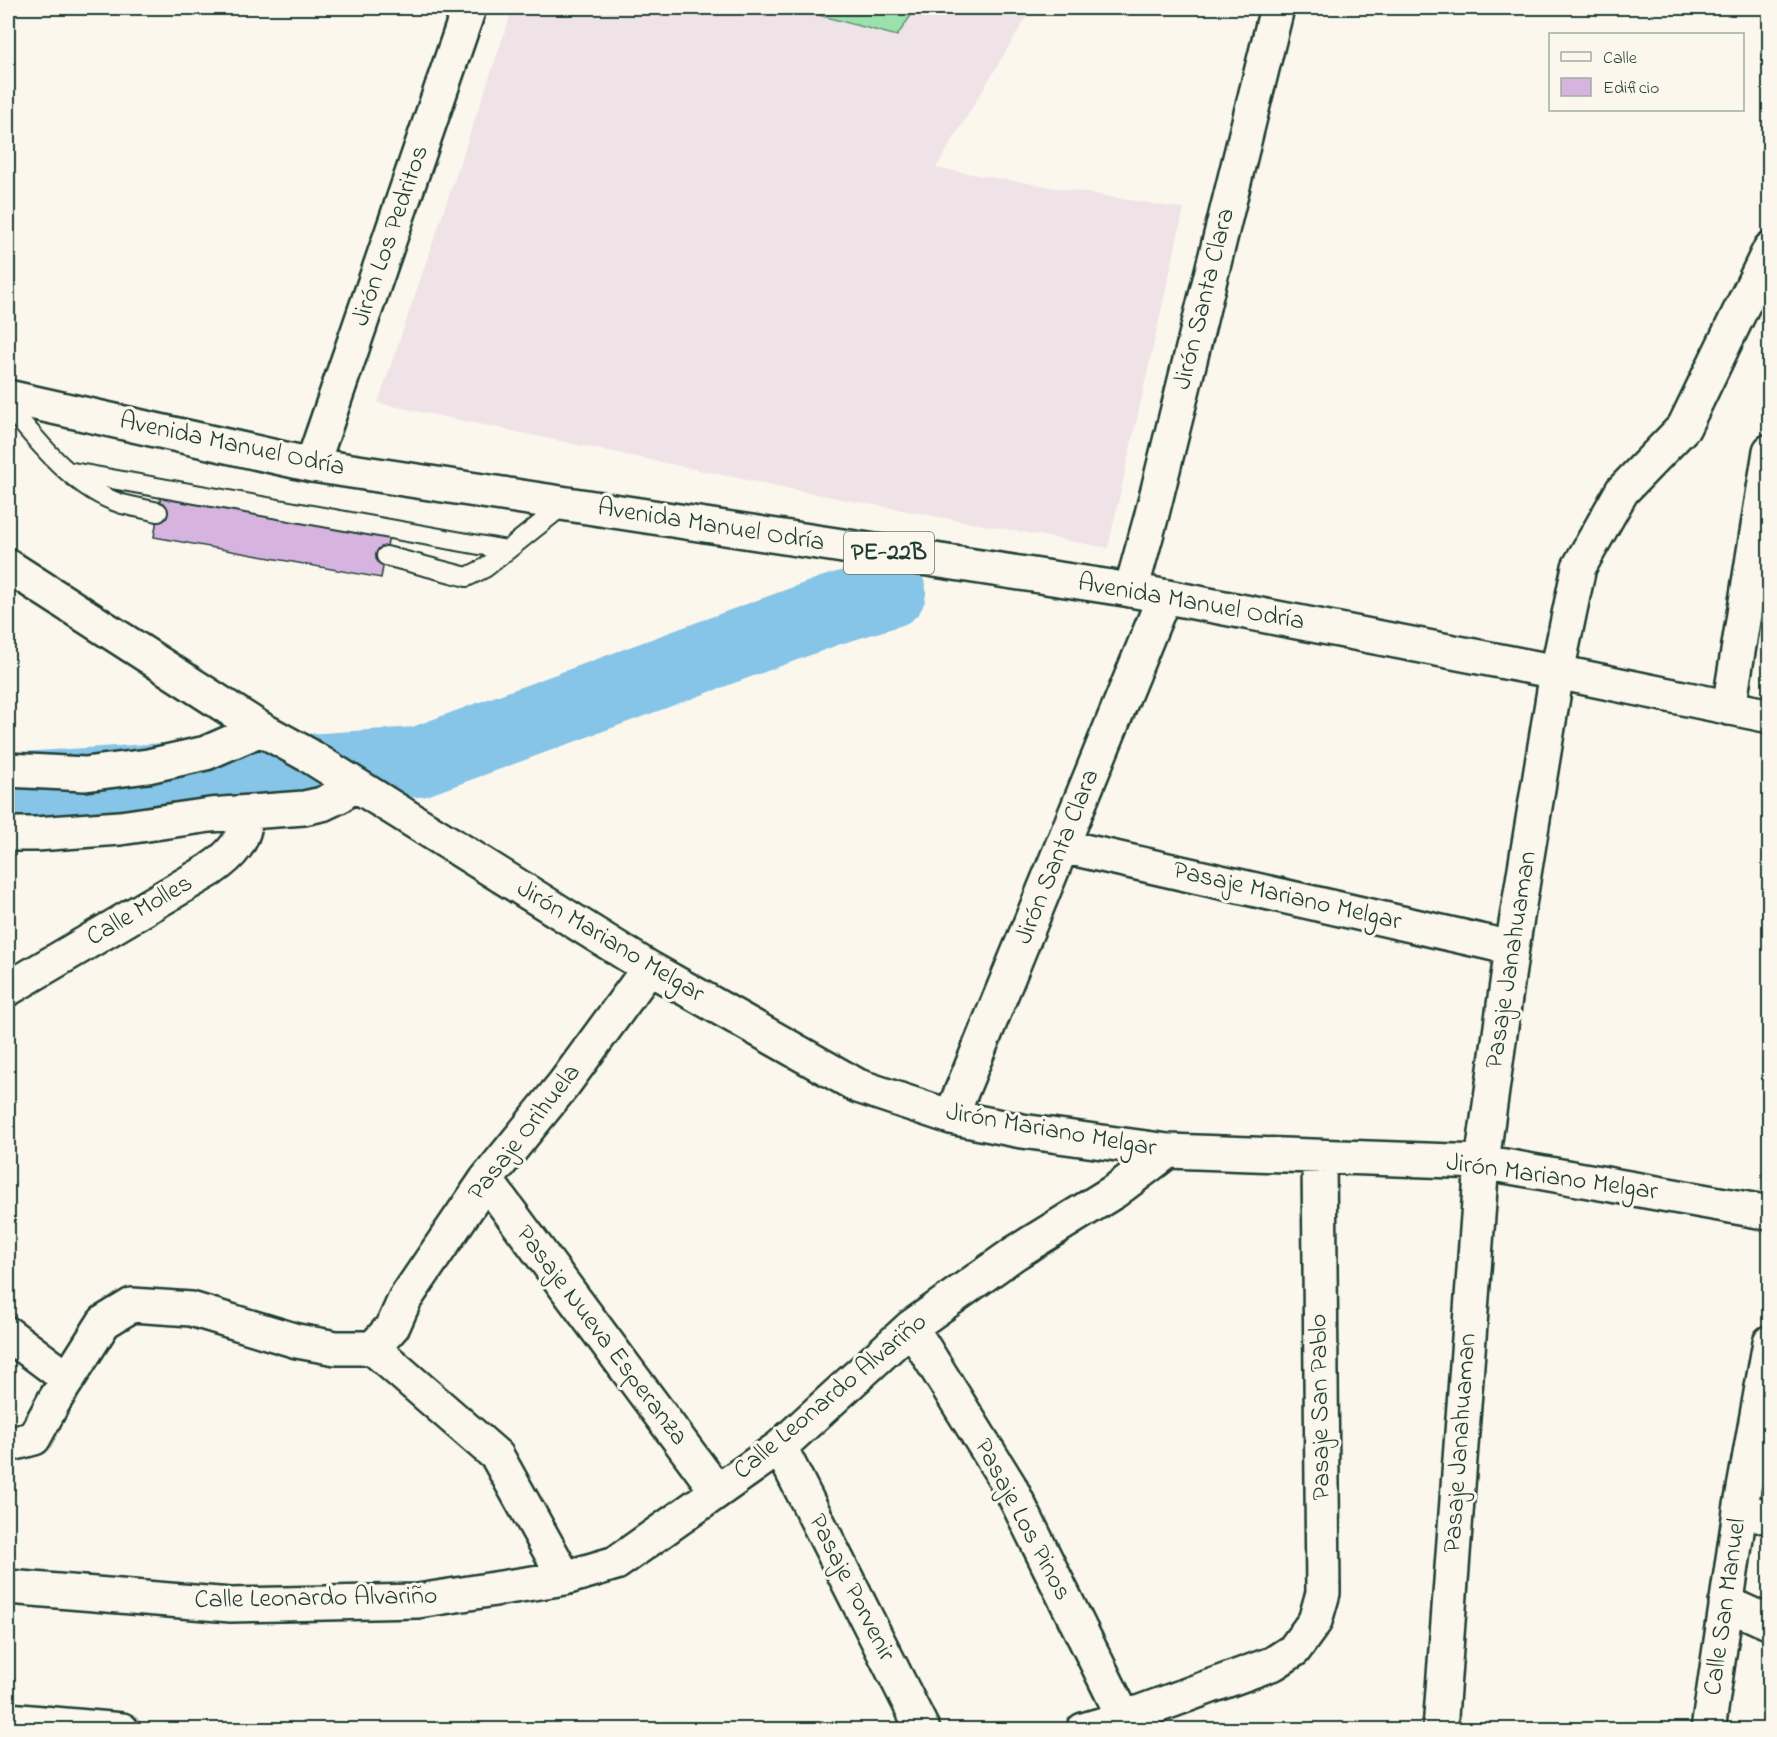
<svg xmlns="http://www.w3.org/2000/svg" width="1777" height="1737" viewBox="0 0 1777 1737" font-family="'Indie Flower',sans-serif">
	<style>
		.built { fill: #f0e3e8 }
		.green { fill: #9ae1ae; stroke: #5c8f71; stroke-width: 1.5 }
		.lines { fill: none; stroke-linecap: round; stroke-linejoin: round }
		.river { stroke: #86c5e7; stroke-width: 70 }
		.building { fill: #d7b4df; stroke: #1f3d34; stroke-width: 1.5 }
		.lane-casing { stroke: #1f3d34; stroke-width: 22 }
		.street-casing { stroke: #1f3d34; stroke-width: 38 }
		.highway-casing { stroke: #1f3d34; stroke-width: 38 }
		.lane { stroke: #fbf7ec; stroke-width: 18 }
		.street { stroke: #fbf7ec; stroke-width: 33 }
		.highway { stroke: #fbf7ec; stroke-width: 33 }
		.labels { text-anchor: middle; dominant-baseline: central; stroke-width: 6; stroke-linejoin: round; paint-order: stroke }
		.shield { fill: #fbf7ec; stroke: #61756b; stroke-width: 1.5 }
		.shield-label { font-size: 24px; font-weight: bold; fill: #1f3d34 }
		.street-label { font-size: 26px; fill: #1f3d34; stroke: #fbf7ec }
	</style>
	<rect width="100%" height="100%" fill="#fbf7ec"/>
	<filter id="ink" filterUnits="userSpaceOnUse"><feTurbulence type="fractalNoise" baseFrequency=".0167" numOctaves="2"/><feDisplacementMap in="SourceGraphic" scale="12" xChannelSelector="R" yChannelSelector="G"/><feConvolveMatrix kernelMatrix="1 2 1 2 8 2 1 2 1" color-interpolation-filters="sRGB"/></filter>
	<g filter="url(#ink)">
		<path class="built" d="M513,8H792L897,36L916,8H1032L936,168L1184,209L1108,548L810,493L378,403Z"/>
		<path class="green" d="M792,8H916L897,36Z"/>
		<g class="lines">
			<path class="river" d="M8,788L418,762L829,611L891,592"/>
		</g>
		<path class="building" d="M162,489L390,530L381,578L154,537Z"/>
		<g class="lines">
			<defs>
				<path id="lane" d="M8,406C38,442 74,489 122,504C134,507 146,509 158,512
					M67,471L507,550
					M386,556L467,577L485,568L565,504"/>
				<path id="street" d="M312,465L469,8
					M8,566L261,729L308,755L649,968L858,1086L951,1117L1022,1131L1168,1151L1482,1162L1770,1213
					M1131,590L1151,518L1277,8
					M1729,708L1770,451
					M8,770L85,774L148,766L206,753L261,729
					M8,834H36L120,828L210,815L304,808L322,804L339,796L354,784
					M1062,846L1512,948
					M8,989L210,870C232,855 246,840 246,813
					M951,1117L1164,597
					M486,1180L717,1491
					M911,1327L1009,1485L1124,1718
					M8,1334L68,1379
					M373,1348L497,1456L565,1578
					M8,1445L34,1438L54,1401L104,1322L132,1305L191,1309L297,1341L336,1348H373L393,1326L405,1299L486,1180L564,1084L649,968
					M780,1447L923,1730
					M1740,1511L1770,1517
					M8,1587L231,1605L418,1601L565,1578L616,1563L780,1447L911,1327L1015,1253L1115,1191L1168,1151
					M1726,1603L1770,1623
					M8,1720L122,1730
					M1083,1730L1124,1718L1274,1663L1294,1650L1315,1621L1323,1593L1319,1157
					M1440,1730L1482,1162L1512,948L1557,672L1579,567L1622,491L1684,427L1770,249
					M1708,1730L1740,1511L1770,1342"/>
				<path id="highway" d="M8,397L312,465L1131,590L1557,672L1770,716"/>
			</defs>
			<use href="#lane" class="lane-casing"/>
			<use href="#street" class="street-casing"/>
			<use href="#highway" class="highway-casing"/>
			<use href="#lane" class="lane"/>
			<use href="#street" class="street"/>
			<use href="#highway" class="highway"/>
		</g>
	</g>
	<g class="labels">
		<rect class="shield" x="844" y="532" width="90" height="42" rx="4.5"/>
		<g class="shield-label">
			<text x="889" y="553">PE-22B</text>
		</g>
		<g class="street-label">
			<text transform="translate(391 236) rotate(-71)">Jirón Los Pedritos</text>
			<text transform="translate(1205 299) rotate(-76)">Jirón Santa Clara</text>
			<text transform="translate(232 445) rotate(12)">Avenida Manuel Odría</text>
			<text transform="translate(711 526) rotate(9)">Avenida Manuel Odría</text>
			<text transform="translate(1191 603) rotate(10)">Avenida Manuel Odría</text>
			<text transform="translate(1058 857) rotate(-68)">Jirón Santa Clara</text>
			<text transform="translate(1287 897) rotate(13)">Pasaje Mariano Melgar</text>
			<text transform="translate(140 911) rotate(-30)">Calle Molles</text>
			<text transform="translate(610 942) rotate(31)">Jirón Mariano Melgar</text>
			<text transform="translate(1512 960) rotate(-81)">Pasaje Janahuaman</text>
			<text transform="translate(1051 1131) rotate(10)">Jirón Mariano Melgar</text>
			<text transform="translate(525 1133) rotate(-52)">Pasaje Orihuela</text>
			<text transform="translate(1552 1178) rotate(8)">Jirón Mariano Melgar</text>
			<text transform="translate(601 1336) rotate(53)">Pasaje Nueva Esperanza</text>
			<text transform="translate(831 1397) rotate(-40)">Calle Leonardo Alvariño</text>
			<text transform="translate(1321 1407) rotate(-91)">Pasaje San Pablo</text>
			<text transform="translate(1461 1443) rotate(-86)">Pasaje Janahuaman</text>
			<text transform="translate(1022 1520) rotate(62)">Pasaje Los Pinos</text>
			<text transform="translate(851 1588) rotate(63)">Pasaje Porvenir</text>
			<text transform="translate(316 1599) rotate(-1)">Calle Leonardo Alvariño</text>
			<text transform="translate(1726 1607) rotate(-82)">Calle San Manuel</text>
		</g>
	</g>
	<rect width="1777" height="1737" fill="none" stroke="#fbf7ec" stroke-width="30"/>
	<rect x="15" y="15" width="1747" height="1707" fill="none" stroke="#1f3d34" stroke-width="2" filter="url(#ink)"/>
	<rect x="1549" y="33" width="195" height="78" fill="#fbf7ec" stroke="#a3ada2" stroke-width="1.5"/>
	<rect x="1561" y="52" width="30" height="9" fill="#fbf7ec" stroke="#a3ada2" stroke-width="1.5"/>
	<text x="1603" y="63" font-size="18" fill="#1f3d34">Calle</text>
	<rect x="1561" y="78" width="30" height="18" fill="#d7b4df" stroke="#a3ada2" stroke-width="1.5"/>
	<text x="1603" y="93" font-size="18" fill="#1f3d34">Edificio</text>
</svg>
